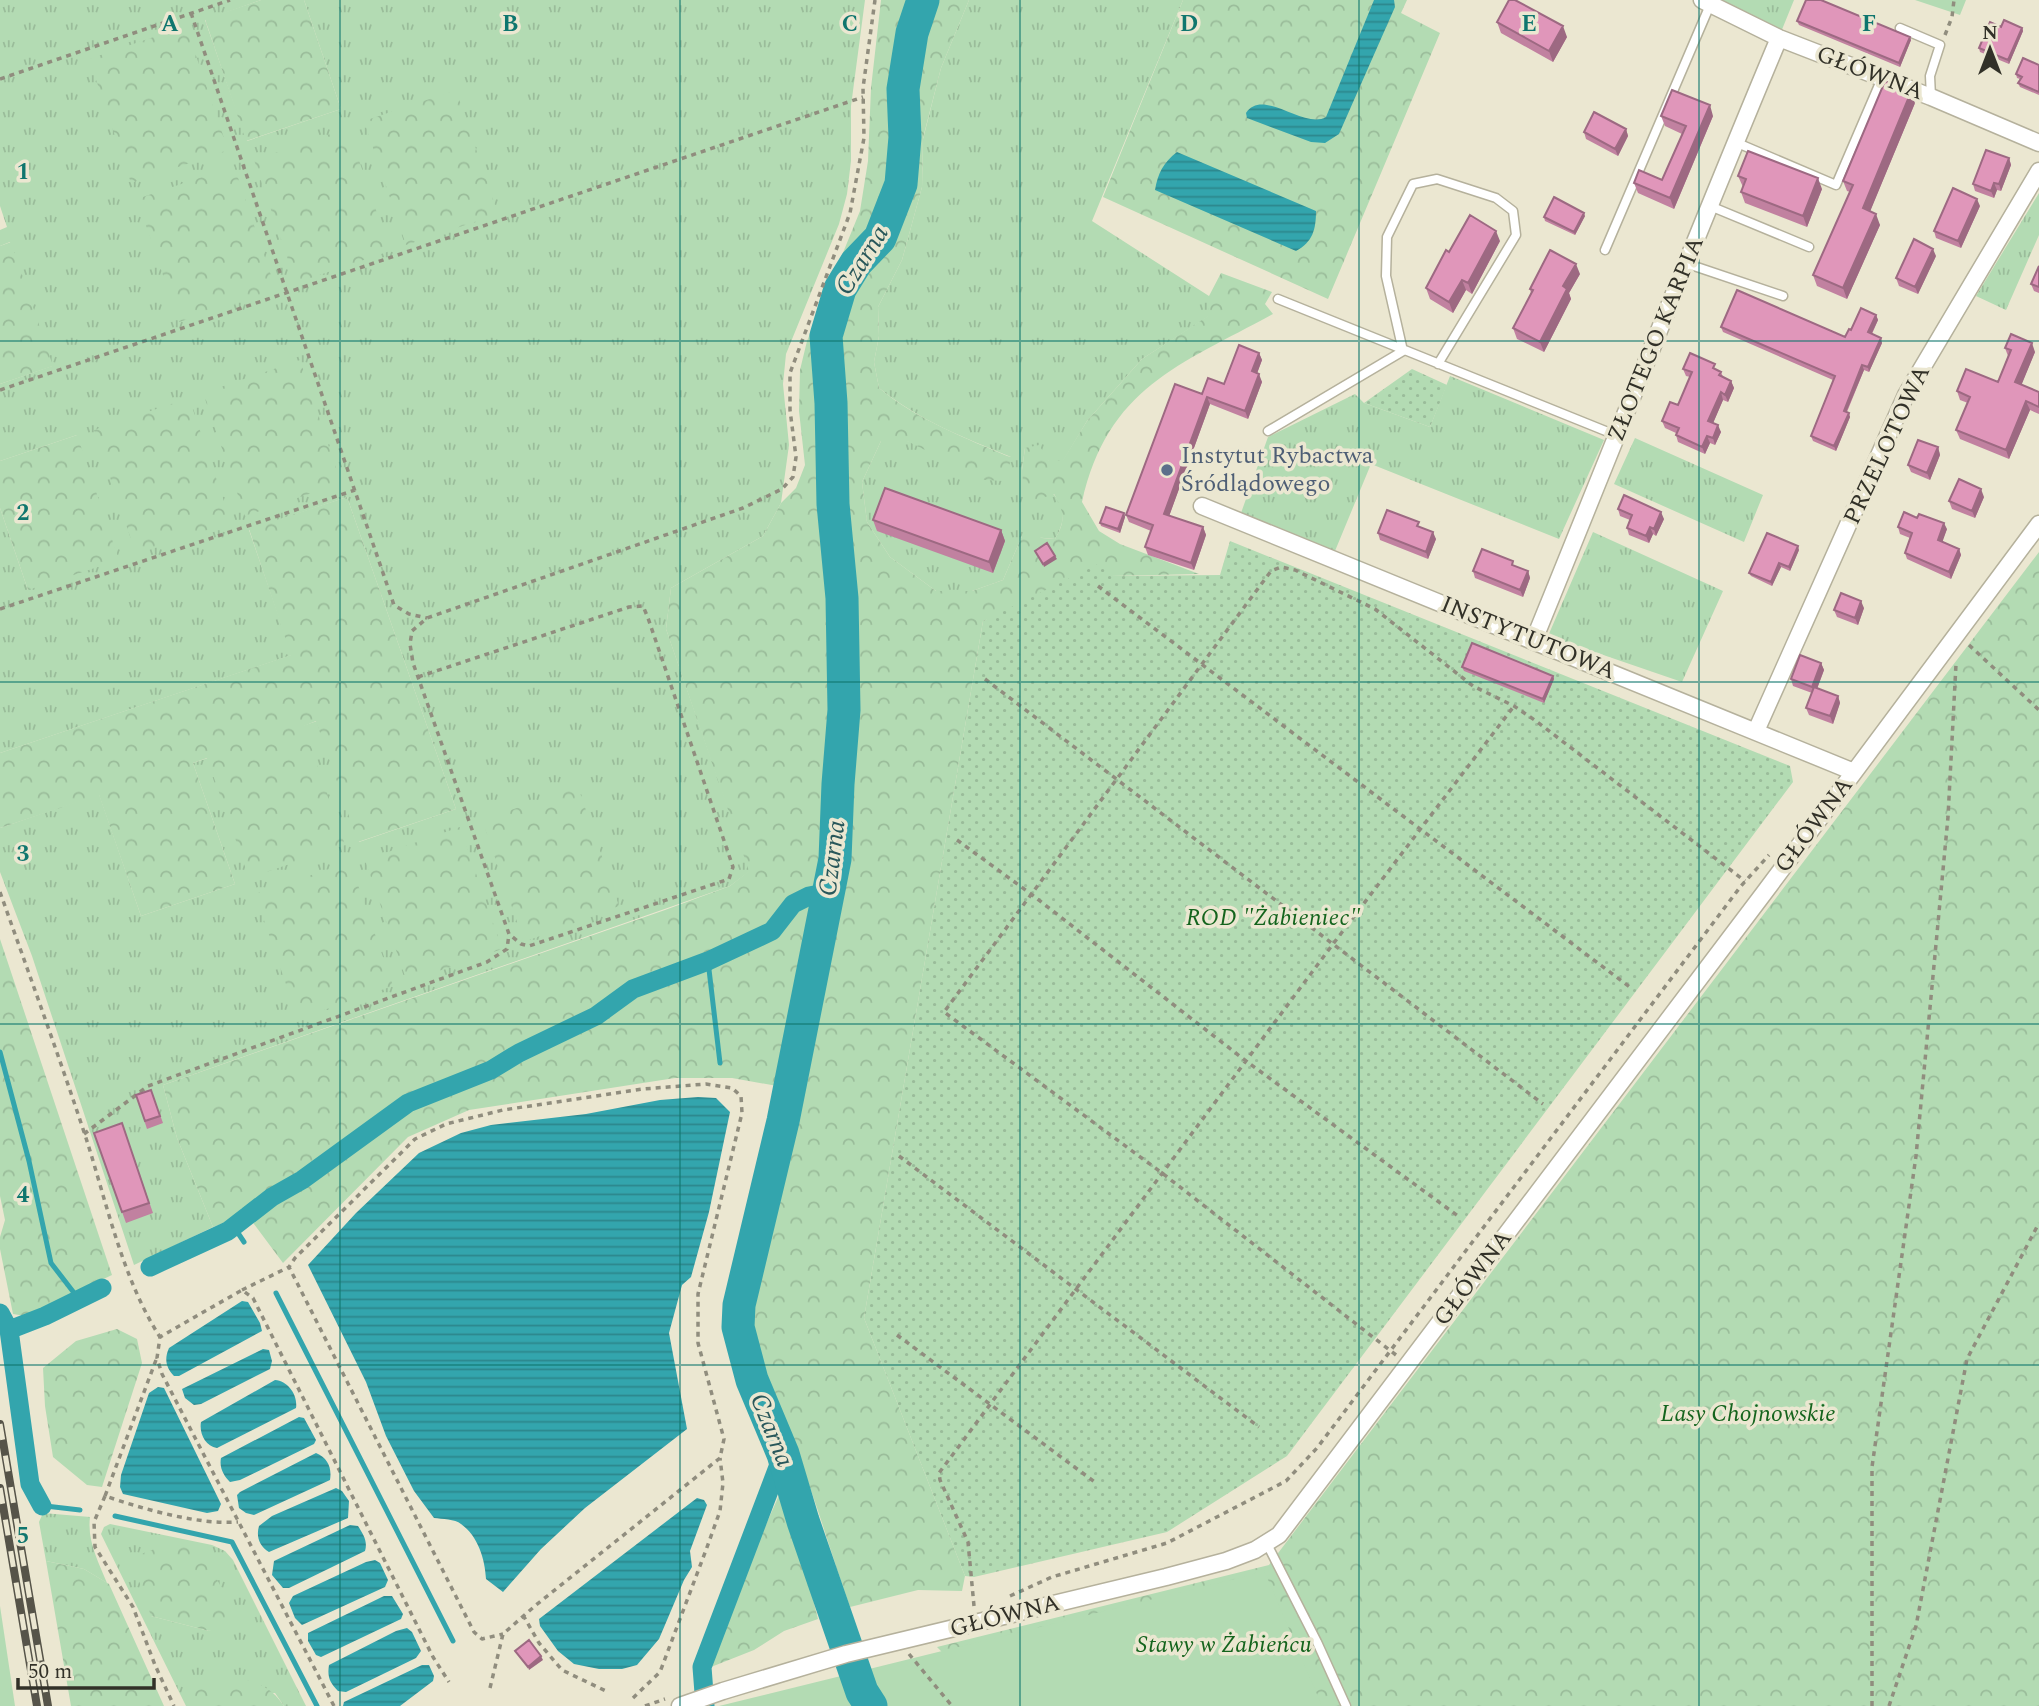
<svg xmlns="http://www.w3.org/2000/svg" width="2039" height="1706" viewBox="0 0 2039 1706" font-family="Spectral,serif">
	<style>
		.grass { fill: url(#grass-tufts); fill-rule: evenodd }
		.forest { fill: url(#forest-crowns) }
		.park { fill: #b3dbb3 }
		.garden { fill: url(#garden-dots) }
		.water { fill: url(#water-rules) }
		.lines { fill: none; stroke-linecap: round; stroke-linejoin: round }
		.stream { stroke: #33a5ad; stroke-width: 5 }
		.canal { stroke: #33a5ad; stroke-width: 19 }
		.river { stroke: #33a5ad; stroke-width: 33 }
		.lane-casing { stroke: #b5b19c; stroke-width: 11 }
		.street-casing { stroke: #b5b19c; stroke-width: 19 }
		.path { stroke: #908d7e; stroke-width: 3.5; stroke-dasharray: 5 5; stroke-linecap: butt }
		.lane { stroke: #fff; stroke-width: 8 }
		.street { stroke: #fff; stroke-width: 16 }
		.rail-casing { stroke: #565449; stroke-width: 8 }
		.rail { stroke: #ebe7d1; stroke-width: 5; stroke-dasharray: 16; stroke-linecap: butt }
		.wall { fill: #c181a0 }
		.shaded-wall { fill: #9d6982 }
		.building { fill: #e096ba; stroke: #9d6982; stroke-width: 2 }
		.grid { fill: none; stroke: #0f766e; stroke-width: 2; stroke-opacity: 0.55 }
		.service-dot { fill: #5c6f8a; stroke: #ebe7d1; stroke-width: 2.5 }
		.labels { text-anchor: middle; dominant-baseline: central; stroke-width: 7; stroke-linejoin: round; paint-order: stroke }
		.street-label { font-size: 24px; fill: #323128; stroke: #ebe7d1 }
		.service-label { font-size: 24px; fill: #4e5e75; stroke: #ebe7d1; text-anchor: start }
		.park-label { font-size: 24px; font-style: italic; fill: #14641d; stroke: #ebe7d1 }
		.water-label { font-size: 26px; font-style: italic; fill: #28575a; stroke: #ebe7d1 }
		.grid-label { font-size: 23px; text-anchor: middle; font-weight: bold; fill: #0f766e; stroke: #ebe7d1; stroke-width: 7; stroke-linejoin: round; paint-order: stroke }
	</style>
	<defs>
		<pattern id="grass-tufts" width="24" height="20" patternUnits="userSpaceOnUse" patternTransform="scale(1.75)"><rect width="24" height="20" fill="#b3dbb3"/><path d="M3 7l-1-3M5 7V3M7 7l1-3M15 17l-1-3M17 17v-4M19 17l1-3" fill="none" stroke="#9abc9a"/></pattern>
		<pattern id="forest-crowns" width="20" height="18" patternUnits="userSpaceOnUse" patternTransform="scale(1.75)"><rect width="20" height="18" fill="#b3dbb3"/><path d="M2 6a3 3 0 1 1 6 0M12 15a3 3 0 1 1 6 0" fill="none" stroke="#9abc9a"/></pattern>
		<pattern id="garden-dots" width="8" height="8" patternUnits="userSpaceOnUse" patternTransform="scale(1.75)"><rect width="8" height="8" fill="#b3dbb3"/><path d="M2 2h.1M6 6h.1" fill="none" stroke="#9abc9a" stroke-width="1.8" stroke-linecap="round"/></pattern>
		<pattern id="water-rules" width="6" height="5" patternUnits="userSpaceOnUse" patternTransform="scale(1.75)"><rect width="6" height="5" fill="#33a5ad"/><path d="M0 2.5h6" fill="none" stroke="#2c878d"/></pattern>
	</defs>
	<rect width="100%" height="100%" fill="#ebe7d1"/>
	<path class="grass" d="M0,0H261L205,20L247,141L341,109L304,0H865L851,106V161L847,194L839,224L786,354L783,384L789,445L781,503L763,536L671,588L666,629L750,871L730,886L163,1085L177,1138L213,1227L134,1265L32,956L0,872V828L99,794L141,916L235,884L193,763L317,721L359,842L456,809L347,497L249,530L292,655L0,753V508L28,590L77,435L0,461V384L52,366L10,242L0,246V230L7,227L0,206Z
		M969,0H1183L1092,221L1209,296V316L1142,359L1087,421L1063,461H1049L1025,448L1022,470C1048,489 1077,502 1055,539L1022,536L1003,580L972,591H936L890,557L867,522L862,482L881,441H907L1011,457C965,438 918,420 879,388L874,362L879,336L878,307L902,260L922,187L923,139L941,68Z
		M1722,0H1794L1781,32Z
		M2039,193V235L2006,310L1976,296Z
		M1450,376L1604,440L1559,539L1371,464L1335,551L1241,513L1268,437L1355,394L1364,403L1430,427Z
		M1635,438L1763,495L1744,542L1614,484Z
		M1593,532L1723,591L1682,682L1548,636Z
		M43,1513L90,1517C87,1541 98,1561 107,1583L84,1569L46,1561L39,1522Z
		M110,1524L212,1545L225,1551L233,1560L306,1706H284L275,1693L188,1694V1706H186L101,1534L104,1527ZM234,1614L209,1631L151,1616Z"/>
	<path class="forest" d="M261,0H304L341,109L246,141L205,19Z
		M881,0H969L941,68L923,138L922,187L902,260L878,307L879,336L874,362L879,388C918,420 965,438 1012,458L1003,481L985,480L907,441H881L862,482L867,522L890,557L936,591H972L1003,580L1022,536L1032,533L1042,538L1055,539C1066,521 1064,511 1054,494L1036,500L1024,492L1022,470L1025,448L1039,445L1049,461L1063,460L1087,421L1142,359L1208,316L1209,296L1221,273L1272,292L1265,304L1273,314C1180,365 1108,387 1082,502L1099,531L1120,544L1199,574L1111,576L983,621L864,1318L965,1576L962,1591L918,1590L850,1607C832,1557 817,1503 798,1455C777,1405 746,1358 748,1303L805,1091L732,1078H675L469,1110L408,1137L283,1263L242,1208L229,1221L213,1227L177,1138L163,1085L665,910L730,886L749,871L666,629L671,588L763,536L781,503L796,488L805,465L799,411L800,370L807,341L860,211L868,161L871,88Z
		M1183,0H1407L1401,13L1440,33L1328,299L1103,197Z
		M186,26L228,150L131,183L89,59Z
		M456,90L498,214L406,245L364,121Z
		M348,128L390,251L296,283L254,160Z
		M234,166L276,290L179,322L137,199Z
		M11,242L53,366L0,384V246Z
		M300,360L341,483L245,516L203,393Z
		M189,398L231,522L136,554L94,430Z
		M77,435L119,560L28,590L0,508V461Z
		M347,497L456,809L358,842L316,721L304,726L345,845L249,878L207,758L193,763L235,884L141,916L99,795L0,828V753L291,655L249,529Z
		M2039,552V1706H995L937,1647L1269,1565Z
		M578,787L619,906L524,942L482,820Z
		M460,827L502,949L407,982L365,860Z
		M350,862L393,986L298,1019L255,894Z
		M0,939L112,1275L25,1316L13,1314L0,1249V1237L5,1220L0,1196Z
		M117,1329L137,1339L142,1363L102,1487L87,1485L53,1457L45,1406L43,1368L76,1341Z
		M784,1484L818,1619L784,1631L754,1650L711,1667L712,1652L733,1599Z
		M185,1541L207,1560L235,1614L223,1626L209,1631L151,1616L137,1575L141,1554L160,1547Z
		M46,1561L84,1569L109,1584L164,1706H71Z
		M243,1679C262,1684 273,1690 284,1706H188L187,1694L198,1686Z"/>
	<path class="park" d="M1915,0H1966L1960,15Z
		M1263,1568L1322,1706H719L1251,1575Z
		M0,1606L15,1706H0Z"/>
	<path class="garden" d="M1412,369L1447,385L1430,427L1364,403Z
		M1230,541L1790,766L1793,782L1287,1456L1167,1532L974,1577L965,1576L864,1318L983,621L1102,562L1111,576L1220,575Z"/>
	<path class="water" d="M1374,0H1394L1395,7L1339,134L1325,143L1311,142L1247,118L1246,113C1263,87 1304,130 1326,117Z
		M1177,152L1316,211C1316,229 1313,242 1296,251L1155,190C1158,173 1163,163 1177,152Z
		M698,1097L716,1098L730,1112L709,1212L691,1277L682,1285L669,1333L687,1429L585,1508L541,1549L503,1592L486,1579C485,1559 478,1536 461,1524C455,1519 442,1519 434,1518L414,1491L386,1436L366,1382L308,1265L356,1213L419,1153L461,1133L491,1125L586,1114L660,1100Z
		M242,1301L248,1302L260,1323L262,1331L179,1376H174C166,1368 164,1359 169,1348Z
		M263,1349L269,1350L272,1361L270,1369L201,1404L194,1405L185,1398L182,1389Z
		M275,1380C288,1381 298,1395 296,1408L217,1448C205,1446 199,1433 201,1422Z
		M158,1387L164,1388L221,1504L218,1511L207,1513L123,1494L120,1487L121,1475L149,1393Z
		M299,1417L304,1418L316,1440L314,1444L240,1480L230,1482C224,1476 219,1468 221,1458Z
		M316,1453C328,1458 332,1468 330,1480L254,1515L246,1513L239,1508L237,1495L240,1492Z
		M336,1488L342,1491L349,1501L348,1518L269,1552C259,1546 256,1536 259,1526L272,1516Z
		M697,1498L704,1500L707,1505L690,1551L692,1567L684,1580L659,1639L637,1665L622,1669H599L574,1664L558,1651L540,1626L539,1619Z
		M350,1525L358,1526C363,1534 368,1541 365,1551L289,1588H283L272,1575L274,1561Z
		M375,1560L380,1563L388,1580L385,1587L302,1625L295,1618L289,1603L293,1596L366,1562Z
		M384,1596H392L403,1614L401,1619L321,1657L316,1655L308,1641V1633Z
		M407,1628L412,1632L421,1651L416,1658L346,1692L338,1691C330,1683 327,1677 329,1665L396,1631Z
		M422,1665H429L434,1676L433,1681L400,1706H343L344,1702Z"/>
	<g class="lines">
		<path class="stream" d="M708,961L720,1063
			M0,1052L29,1161L51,1263L78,1298
			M234,1227L244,1242
			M276,1293L453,1641
			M37,1505L80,1510
			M115,1516L232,1542L317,1706"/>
		<path class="canal" d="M150,1267L228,1231L272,1197L302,1180L408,1103L491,1070L519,1053L596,1016L633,989L708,961L772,931L793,904L809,896L830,892
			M0,1313L9,1330L30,1484L42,1506
			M9,1330L45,1316L102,1288
			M705,1706L702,1667L783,1454"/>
		<path class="river" d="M871,1706L862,1692L803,1521L783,1454L752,1380L738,1327L739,1305L783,1121L835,859L838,784L844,710L842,598L833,504L831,403L826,336L840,289L856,263L880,238L901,184L905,137L903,89L912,33L923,0"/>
		<defs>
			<path id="lane" d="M1900,28L1940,45L1930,76L1931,97
				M1735,142L1836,185L1882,78
				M1710,206L1809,247
				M1605,250L1710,5
				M1685,263L1783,296
				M1278,299L1618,436
				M1268,431L1403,351L1386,276L1387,237L1413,184L1437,179L1496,198L1513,211L1516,235L1438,364
				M1267,1544L1317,1642L1346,1706"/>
			<path id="street" d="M1702,0L1779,38L1931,97L2039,143
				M1202,506L1854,772
				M1534,640C1616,439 1695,238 1779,38
				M1756,731L1906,395L2039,171
				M680,1706L723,1691L846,1654L1166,1577L1226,1561L1255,1550L1279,1535L1764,893L2039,524"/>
		</defs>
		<use href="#lane" class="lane-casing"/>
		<use href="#street" class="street-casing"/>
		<path class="path" d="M191,13L394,605L409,614L427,618
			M1945,35L1952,17L1954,0
			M0,79L230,0
			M0,390L863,97
			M1098,586L1631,988
			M0,609L355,490
			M1969,645L2039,710
			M418,677L629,607L643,606L648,618L733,867L729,879L529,946L521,944L509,934
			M985,679L1543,1104
			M957,840L1031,894L1246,1061L1458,1216
			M0,892C29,974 59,1056 86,1138C107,1204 123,1280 160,1337
			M84,1134L148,1086L487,962L507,949L509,934L413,663L410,644L412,631L427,618L743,508L782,489L793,477L796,457L790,410V373L850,213L864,138L863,88L875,0
			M899,1156L1259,1427
			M242,1290L289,1267
			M897,1335L1096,1483
			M1396,1355L1162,1173L944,1012L1271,571L1281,567L1295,570L1375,609L1473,686L1514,706L1536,721L1745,881
			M156,1360L105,1496C144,1509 197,1525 238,1522
			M105,1496L94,1522L95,1547L133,1607L155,1665L174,1706
			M1010,1596L1052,1577L1167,1543L1286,1481L1317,1448L1741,886L1769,855
			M974,1606L968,1542L940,1480L939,1473L1333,944L1514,706
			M523,1615L539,1643L562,1670L608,1692
			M909,1654L952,1706
			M490,1688L503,1634L536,1605L720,1458L724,1439L698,1343V1294L742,1113L741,1096L732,1088L706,1084L643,1089L503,1110L446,1124L415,1139L295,1258L289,1267L474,1632L482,1639L503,1634
			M633,1698L660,1672L706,1550L720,1511L723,1483L720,1458
			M334,1706L162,1374L157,1358L160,1337L242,1290L253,1298L433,1657L449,1682
			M645,1706L665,1699
			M1872,1706V1467L1916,1156L1948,817L1956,664
			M1889,1706L1916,1626L1967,1359L2039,1223"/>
		<use href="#lane" class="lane"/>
		<use href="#street" class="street"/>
		<defs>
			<path id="rail" d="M0,1424L48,1706
				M0,1488L37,1706"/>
		</defs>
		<use href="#rail" class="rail-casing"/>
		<use href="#rail" class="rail"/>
	</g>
	<path class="wall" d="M1797,21L1911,40L1900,67L1799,25Z
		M1497,22L1567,37L1553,62L1501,33Z
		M2001,27L2022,28L2023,31L2009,64L1980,52L1979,48Z
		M2039,65V95L2020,87L2018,83L2020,79L2017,78L2016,74Z
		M1915,103L1870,211L1880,225L1847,299L1817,286L1813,275L1850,192L1847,191L1843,181Z
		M1661,116H1713L1674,209L1638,193L1634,183L1662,180L1682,134L1665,126Z
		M1626,129L1628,136L1618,156L1586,139L1584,132Z
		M2009,158L2011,165L2001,191L1997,190L1994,198L1975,191L1973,184Z
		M1738,176L1822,189L1807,227L1745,203L1741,192L1743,187Z
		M1980,206L1961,248L1936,238L1934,231Z
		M1585,216L1575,235L1545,221L1544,217Z
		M1500,241L1472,294L1466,290L1453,313L1430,299L1426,288L1449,252Z
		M1936,256L1918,294L1899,286L1896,278Z
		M2039,266V293L2034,291L2031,284Z
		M1580,274L1569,293L1571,299L1544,352L1517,339L1513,328L1531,293L1530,289Z
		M1876,315L1878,320L1872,334L1882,343L1869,372L1864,370L1847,412L1850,417L1836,451L1813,441L1811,436L1833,380L1723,332L1721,327L1845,337L1851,330Z
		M2005,348L2035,352L2021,385L2039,392V414L2030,410L2009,459L1960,439L1956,430L1968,403L1960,400L1957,391L1998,382L2008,356Z
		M1259,353L1262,360L1257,373L1262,382L1248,419L1210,404L1169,516L1203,527L1206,535L1194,570L1148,555L1145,547L1151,531L1129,522L1126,515L1202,394L1224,384Z
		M1683,369L1717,370L1721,372L1723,377L1731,381L1734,388L1728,402L1723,400L1713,423L1721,432L1715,445L1710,443L1705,454L1678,442L1676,435V433L1665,428L1662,421L1678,405L1690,377L1686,376Z
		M1938,447L1940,455L1930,480L1911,472L1908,465Z
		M1984,497L1975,518L1952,509L1949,501Z
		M1618,509L1664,519L1656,536L1653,534L1649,543L1629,535L1627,528L1630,520L1620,516Z
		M1124,513L1125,517L1120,533L1101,526L1100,523Z
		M873,520L1001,530L1005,541L993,573L877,531Z
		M1420,527L1436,539L1428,559L1380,540L1378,533Z
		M1898,527L1947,529L1942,541L1959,549L1961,555L1951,579L1907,559L1905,553L1910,538L1900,534Z
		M1799,550L1790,571L1781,567L1772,586L1751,576L1749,573Z
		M1515,566L1528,571L1530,578L1523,597L1475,578L1473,571Z
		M1864,608L1858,625L1837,617L1834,610Z
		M1821,663L1824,670L1817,689L1838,696L1840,703L1833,724L1809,715L1806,708L1812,693L1793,686L1791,679Z
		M1462,667L1553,676L1554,679L1544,703L1464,671Z
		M151,1090L163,1123L147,1129L136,1095Z
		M122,1123L153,1213L126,1223L94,1133Z"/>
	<path class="shaded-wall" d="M1563,26L1567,37L1553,62L1549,51Z
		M2022,28L2023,31L2009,64L2008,60Z
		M1910,37L1911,40L1900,67L1899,63Z
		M1911,92L1915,103L1867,219L1863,208Z
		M1710,105L1713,116L1674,209L1670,198Z
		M1626,129L1628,136L1618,156L1615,149Z
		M2009,158L2011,165L2001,191L1999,184Z
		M1818,178L1822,189L1807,227L1803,216Z
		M1994,183L1997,190L1994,198L1991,191Z
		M1977,199L1980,206L1961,248L1958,241Z
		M1584,213L1585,216L1575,235L1574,232Z
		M1876,214L1880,225L1847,299L1843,288Z
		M1496,231L1500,241L1472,294L1468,283Z
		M1933,249L1936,256L1918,294L1915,287Z
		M1576,264L1580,274L1569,293L1571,299L1544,352L1540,342L1563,286Z
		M1462,280L1466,290L1453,313L1449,302Z
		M1876,315L1878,320L1870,337L1868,332Z
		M1881,338L1882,343L1869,372L1868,367Z
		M2032,343L2035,352L2019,391L2015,382Z
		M1259,353L1262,360L1255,379L1252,371Z
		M1862,365L1864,370L1845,415L1844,411Z
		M1259,374L1262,382L1248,419L1245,411Z
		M1731,381L1734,388L1728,402L1725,395Z
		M1721,392L1723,400L1711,428L1708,421Z
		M1207,397L1210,404L1167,522L1164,514Z
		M2026,401L2030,410L2009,459L2006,450Z
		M1849,413L1850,417L1836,451L1834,446Z
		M1718,425L1721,432L1715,445L1713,438Z
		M1707,436L1710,443L1705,454L1702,447Z
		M1938,447L1940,455L1930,480L1927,473Z
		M1981,489L1984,497L1975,518L1972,511Z
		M1661,512L1664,519L1656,536L1654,529Z
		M1124,513L1125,517L1120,533L1118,529Z
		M1944,523L1947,529L1941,546L1938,540Z
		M1203,527L1206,535L1194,570L1191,563Z
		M1650,527L1653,534L1649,543L1646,536Z
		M1001,530L1005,541L993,573L989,562Z
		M1433,532L1436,539L1428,559L1426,552Z
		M1798,546L1799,550L1790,571L1789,567Z
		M1959,549L1961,555L1951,579L1949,572Z
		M1055,556L1057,559L1044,567L1043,564Z
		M1779,563L1781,567L1772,586L1771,582Z
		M1528,571L1530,578L1523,597L1520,590Z
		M1861,601L1864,608L1858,625L1855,618Z
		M1821,663L1824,670L1815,694L1812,687Z
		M1553,676L1554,679L1544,703L1543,699Z
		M1838,696L1840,703L1833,724L1830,716Z
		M541,1656L543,1660L529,1670L528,1667Z"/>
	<path class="building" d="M1509,0H1515L1563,26L1549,51L1497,22Z
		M1806,0H1821L1910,37L1899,63L1797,21Z
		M2004,20L2022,28L2008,60L1979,48L1990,22L2001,27Z
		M2023,58L2039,65V92L2018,83L2022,77L2016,74Z
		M1885,81L1911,92L1863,208L1876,214L1843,288L1813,275L1853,185L1843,181Z
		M1672,90L1710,105L1670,198L1634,183L1639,170L1662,180L1686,126L1661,116Z
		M1594,112L1626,129L1615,149L1584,132Z
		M1986,150L2009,158L1999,184L1994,183L1991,191L1973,184Z
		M1748,151L1818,178L1803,216L1741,192L1746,179L1738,176Z
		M1953,188L1977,199L1958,241L1934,231Z
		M1554,197L1584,213L1574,232L1544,217Z
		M1470,215L1496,231L1468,283L1462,280L1449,302L1426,288L1446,250L1449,252Z
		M1914,239L1933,249L1915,287L1896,278Z
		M1550,250L1576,264L1563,286L1567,289L1540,342L1513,328L1533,290L1530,289Z
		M2039,266V287L2031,284Z
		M1737,290L1845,337L1849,329L1851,330L1861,308L1876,315L1868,332L1881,338L1868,367L1862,365L1844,411L1849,413L1834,446L1811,436L1835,376L1721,327Z
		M2011,334L2032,343L2015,382L2039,392V407L2026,401L2006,450L1956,430L1970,397L1957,391L1966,369L1998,382L2011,350L2005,348Z
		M1239,345L1259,353L1252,371L1259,374L1245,411L1207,397L1164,514L1203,527L1191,563L1145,547L1153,525L1126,515L1175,384L1202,394L1208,378L1224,384Z
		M1690,353L1715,364L1713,368L1721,372L1719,375L1731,381L1725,395L1721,392L1708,421L1718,425L1713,438L1707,436L1702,447L1676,435L1679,428L1662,421L1670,402L1678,405L1692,372L1683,369Z
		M1918,440L1938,447L1927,473L1908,465Z
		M1959,479L1981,489L1972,511L1949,501Z
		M885,488L1001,530L989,562L873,520Z
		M1624,495L1661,512L1654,529L1650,527L1646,536L1627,528L1632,515L1618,509Z
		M1106,507L1124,513L1118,529L1100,523Z
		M1387,510L1419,522L1417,526L1433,532L1426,552L1378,533Z
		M1904,512L1917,518L1919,514L1944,523L1938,540L1959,549L1949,572L1905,553L1912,533L1898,527Z
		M1767,533L1798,546L1789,567L1779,563L1771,582L1749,573Z
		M1047,543L1055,556L1043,564L1035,551Z
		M1482,549L1513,561L1512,565L1528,571L1520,590L1473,571Z
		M1841,593L1861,601L1855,618L1834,610Z
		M1472,643L1553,676L1543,699L1462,667Z
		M1800,655L1821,663L1812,687L1791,679Z
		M1814,687L1838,696L1830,716L1806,708Z
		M151,1090L160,1116L145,1121L136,1095Z
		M122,1123L149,1203L122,1212L94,1133Z
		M529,1640L541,1656L528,1667L515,1651Z"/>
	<path class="grid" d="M340,0V1706M680,0V1706M1020,0V1706M1359,0V1706M1699,0V1706M0,341H2039M0,682H2039M0,1024H2039M0,1365H2039"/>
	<circle class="service-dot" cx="1167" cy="470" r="7"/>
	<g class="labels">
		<g class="street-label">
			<text transform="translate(1870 73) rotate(21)">GŁÓWNA</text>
			<text transform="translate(1656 339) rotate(-68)">ZŁOTEGO KARPIA</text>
			<text transform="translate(1887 445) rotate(-65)">PRZELOTOWA</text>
			<text transform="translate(1528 638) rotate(22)">INSTYTUTOWA</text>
			<text transform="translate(1814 825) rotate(-53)">GŁÓWNA</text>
			<text transform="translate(1473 1278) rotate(-53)">GŁÓWNA</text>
			<text transform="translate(1005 1616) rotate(-14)">GŁÓWNA</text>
		</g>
		<g class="service-label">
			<text x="1181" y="456">Instytut Rybactwa<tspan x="1181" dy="28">Śródlądowego</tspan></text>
		</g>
		<g class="park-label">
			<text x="1273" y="918">ROD "Żabieniec"</text>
			<text x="1748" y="1414">Lasy Chojnowskie</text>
			<text x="1224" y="1645">Stawy w Żabieńcu</text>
		</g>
		<g class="water-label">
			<text transform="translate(862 260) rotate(-58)">Czarna</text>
			<text transform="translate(832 858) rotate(-83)">Czarna</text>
			<text transform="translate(772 1430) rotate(68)">Czarna</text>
		</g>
	</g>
	<g class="grid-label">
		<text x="170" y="31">A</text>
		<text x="510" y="31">B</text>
		<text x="850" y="31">C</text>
		<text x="1189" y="31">D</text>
		<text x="1529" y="31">E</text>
		<text x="1869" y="31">F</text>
		<text x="23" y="179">1</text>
		<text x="23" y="520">2</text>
		<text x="23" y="861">3</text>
		<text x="23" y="1202">4</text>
		<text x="23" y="1543">5</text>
	</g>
	<g transform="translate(1990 49)" stroke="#ebe7d1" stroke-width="5" paint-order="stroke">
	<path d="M0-5L12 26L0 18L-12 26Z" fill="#323128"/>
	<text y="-10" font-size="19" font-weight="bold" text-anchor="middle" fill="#323128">N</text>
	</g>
	<path d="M18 1678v10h136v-10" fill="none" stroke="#323128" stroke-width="3.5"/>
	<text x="28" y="1678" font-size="21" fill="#323128" stroke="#ebe7d1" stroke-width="5" paint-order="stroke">50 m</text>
</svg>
